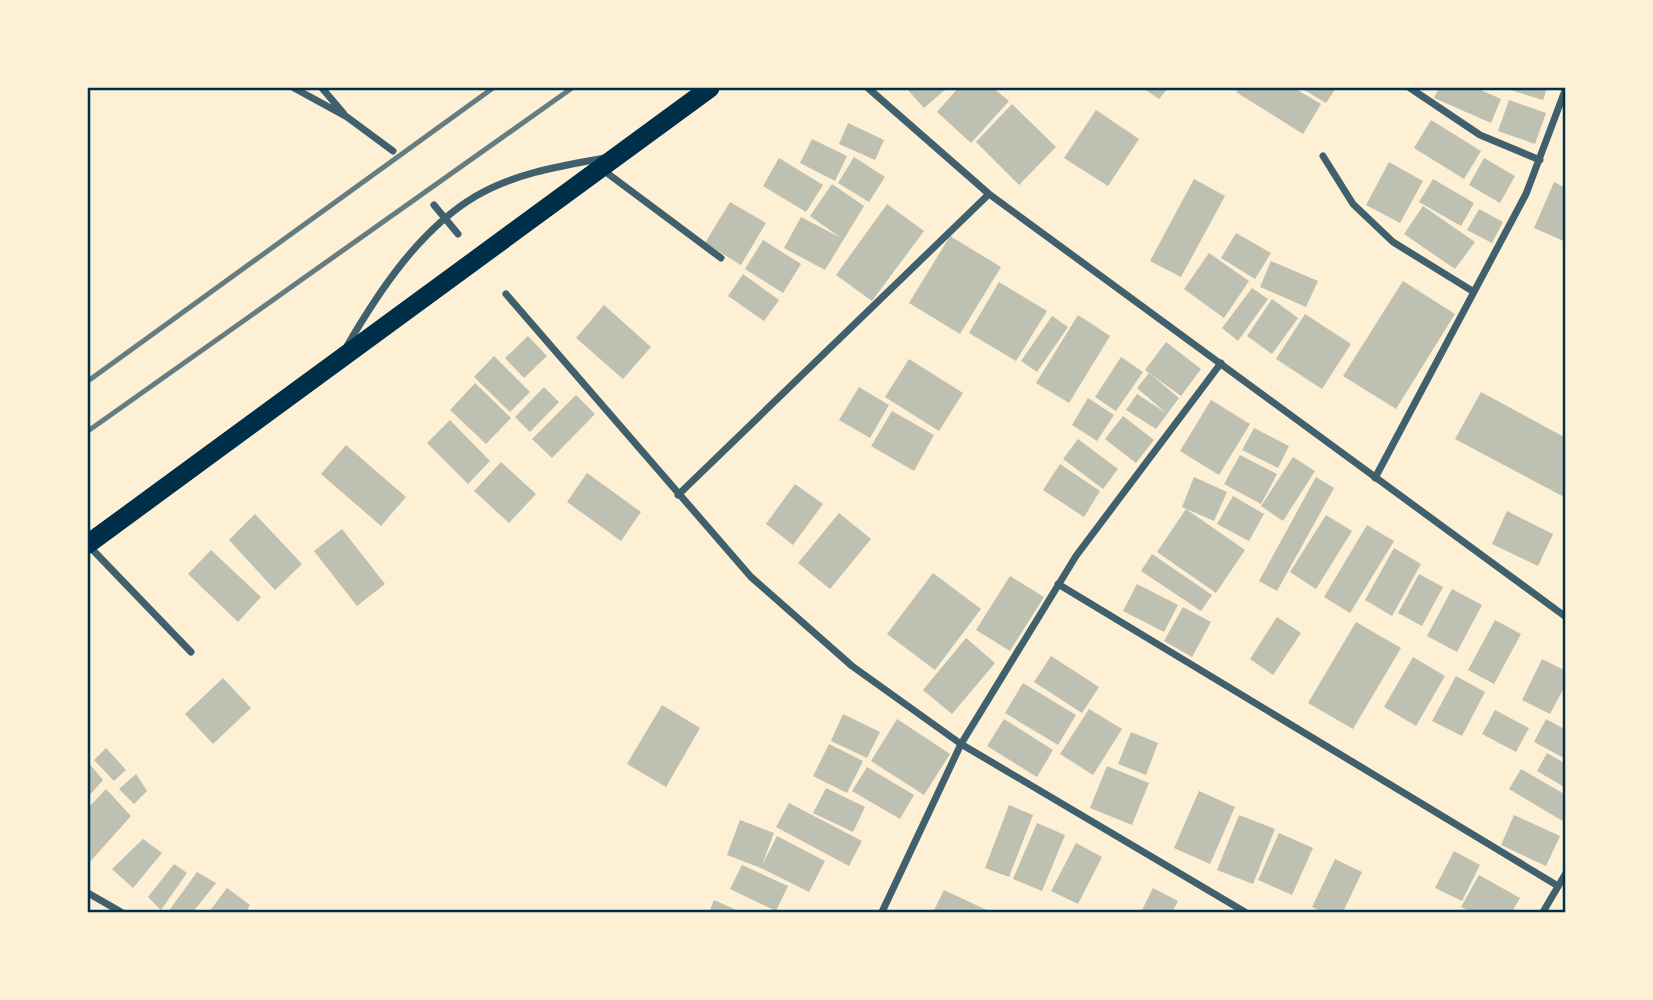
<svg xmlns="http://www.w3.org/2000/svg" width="1653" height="1000" viewBox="0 0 1653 1000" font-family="'PT Sans Narrow',sans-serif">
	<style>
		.building { fill: #bec0b2 }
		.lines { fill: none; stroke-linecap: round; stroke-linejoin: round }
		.minor { stroke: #3f606c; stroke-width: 7 }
		.trunk { stroke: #003049; stroke-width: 19 }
		.rail { stroke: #657d81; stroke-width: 5 }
		.neatline { fill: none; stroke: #003049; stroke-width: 2.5 }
	</style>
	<rect width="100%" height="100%" fill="#fdf0d5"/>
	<path class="building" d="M906,88H947L924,108Z
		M958,88H993L1009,101L971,143L937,112Z
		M1143,88H1168L1159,99Z
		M1239,88H1294L1321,104L1303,134L1236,92Z
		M1301,88H1336L1326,103Z
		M1439,88H1476L1501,99L1491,123L1434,98Z
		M1504,88H1547L1543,100Z
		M1509,100L1546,113L1535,144L1498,131Z
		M1012,104L1056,147L1019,185L976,142Z
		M1096,110L1139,139L1108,186L1064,158Z
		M1431,120L1481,151L1464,179L1414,148Z
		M848,123L884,140L875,160L839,144Z
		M812,139L847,156L835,181L800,163Z
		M854,157L885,177L869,202L838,183Z
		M779,158L823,185L806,212L763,186Z
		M1484,158L1515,176L1500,203L1469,185Z
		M1389,162L1423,181L1400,223L1366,205Z
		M1194,179L1225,196L1181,277L1150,261Z
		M1433,179L1474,203L1461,226L1419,202Z
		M1554,182L1566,188V242L1534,228Z
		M832,184L864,206L825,270L784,248L801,217L841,238L810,216Z
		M730,202L766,223L741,265L705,243Z
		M887,204L924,231L872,301L836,275Z
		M1423,206L1475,242L1455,269L1404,234Z
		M1479,209L1503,222L1492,243L1467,230Z
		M1236,233L1271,253L1255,279L1221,258Z
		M950,236L1001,267L960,334L909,303Z
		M763,240L801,264L783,293L745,269Z
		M1209,253L1249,281L1224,318L1184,289Z
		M1271,261L1318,281L1306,307L1260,287Z
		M743,274L779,300L764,321L728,296Z
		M1403,281L1455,314L1396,409L1343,376Z
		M999,282L1047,311L1016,361L969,333Z
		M1252,288L1268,299L1238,341L1222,328Z
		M1272,299L1298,318L1272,354L1247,336Z
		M604,305L651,347L623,379L576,338Z
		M1305,314L1351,344L1322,389L1276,359Z
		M1078,315L1110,336L1069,403L1036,383Z
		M1052,316L1068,327L1037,372L1021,361Z
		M528,336L547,356L524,378L505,358Z
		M1166,342L1201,369L1181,396L1145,370Z
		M494,356L530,392L510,412L474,377Z
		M1121,357L1143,372L1116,411L1095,397Z
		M909,359L963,393L939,431L885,397Z
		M1149,373L1179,398L1156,429L1126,410L1137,394L1166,413L1137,388Z
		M475,383L511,418L486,444L450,410Z
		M544,387L559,402L530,432L515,417Z
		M859,387L889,405L870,438L839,420Z
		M1481,392L1566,438V498L1455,439Z
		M576,395L595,414L552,458L532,439Z
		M1088,398L1114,415L1097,441L1072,425Z
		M1211,400L1250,424L1219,475L1180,451Z
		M892,411L934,435L914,471L871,446Z
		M1123,416L1154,440L1136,463L1105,439Z
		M450,420L490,461L468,484L427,443Z
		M1254,428L1289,446L1278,468L1242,450Z
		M1078,439L1118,469L1103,489L1063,459Z
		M346,445L406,497L381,526L321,474Z
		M1240,455L1277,474L1261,504L1224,484Z
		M1293,457L1315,471L1283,521L1261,506Z
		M501,462L536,494L509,523L474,491Z
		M1060,464L1100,491L1084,517L1043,490Z
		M587,473L641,512L621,541L567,502Z
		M1194,477L1227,492L1214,521L1182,507Z
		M1316,477L1334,488L1277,591L1259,581Z
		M795,484L823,504L793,545L766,524Z
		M1233,496L1264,514L1249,541L1217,524Z
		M1186,509L1245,550L1216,593L1157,552Z
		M1507,511L1553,534L1538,566L1492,544Z
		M839,513L871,539L830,589L798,563Z
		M255,514L302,564L275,590L229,540Z
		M1326,515L1352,531L1316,589L1290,572Z
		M1367,525L1394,541L1350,613L1324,597Z
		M342,529L385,584L357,606L314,551Z
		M1394,548L1421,564L1392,616L1365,600Z
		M211,550L261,597L238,622L188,574Z
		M1152,554L1212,595L1201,611L1141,571Z
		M933,573L981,609L935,670L887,634Z
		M1419,574L1443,587L1422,626L1398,613Z
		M1010,576L1044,597L1010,651L976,630Z
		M1137,584L1178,605L1164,632L1123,611Z
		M1452,589L1482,605L1457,652L1427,636Z
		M1183,607L1211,622L1192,657L1164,641Z
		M1277,617L1301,633L1273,675L1250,659Z
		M1495,620L1521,634L1494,684L1468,670Z
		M1356,622L1401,648L1353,729L1308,703Z
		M966,638L995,663L952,714L923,690Z
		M1051,656L1099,687L1082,713L1034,682Z
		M1413,657L1445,676L1416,726L1384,707Z
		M1542,659L1566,671V684L1550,714L1522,700Z
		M1456,676L1485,692L1462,736L1432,721Z
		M223,678L251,708L213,744L185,714Z
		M1023,683L1076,715L1058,745L1005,713Z
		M662,705L700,728L666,787L627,764Z
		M1089,709L1122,729L1093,775L1060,754Z
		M1495,710L1529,728L1516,752L1482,734Z
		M843,714L880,732L867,758L831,741Z
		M897,719L950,754L924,795L871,761Z
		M1004,719L1053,750L1037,777L987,746Z
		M1546,719L1566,730V759L1534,742Z
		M1131,732L1158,743L1146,775L1118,764Z
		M829,744L863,761L847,793L813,776Z
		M106,748L126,770L114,781L94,760Z
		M1547,753L1566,764V788L1537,771Z
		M88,762L103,780L88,797Z
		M1107,766L1149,783L1132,825L1090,808Z
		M867,767L914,795L900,819L852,791Z
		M1521,769L1566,795V823L1509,789Z
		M136,774L147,791L134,804L119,789Z
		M826,788L865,807L853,832L813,813Z
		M106,789L131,816L88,864V808Z
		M1199,791L1235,807L1210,864L1174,848Z
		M789,803L862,841L849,866L776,827Z
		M1009,805L1033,815L1009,877L985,868Z
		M1239,815L1275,829L1253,884L1217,870Z
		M1514,815L1560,836L1546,866L1501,845Z
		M740,820L774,833L762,865L777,836L825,861L809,892L761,868L727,855Z
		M1037,823L1065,835L1042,891L1013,879Z
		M1279,833L1313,848L1292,895L1258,880Z
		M143,839L162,853L133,888L112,869Z
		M1076,843L1102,857L1078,904L1051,891Z
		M1454,851L1480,865L1462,901L1435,888Z
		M1335,859L1362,872L1343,912H1323L1312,907Z
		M174,864L187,873L161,910L148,897Z
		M742,865L788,886L776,911L730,889Z
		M197,872L216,883L193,912H168Z
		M1479,875L1520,898L1512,912H1472L1461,907Z
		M227,888L250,905L246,912H209Z
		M1153,888L1178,901L1172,912H1141Z
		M944,890L991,912H933Z
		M714,900L741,912H709Z"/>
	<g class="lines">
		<path class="minor" d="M294,88L347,117L393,151
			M322,88L344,114
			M868,88L989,194L1566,617
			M1410,88L1480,135L1540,160
			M1323,156L1353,204L1393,242L1474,292
			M603,170L721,258
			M434,205L458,234
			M506,294L751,577L852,666L961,744L1245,912
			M347,346C379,291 420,229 476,196C515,173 561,166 605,158
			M1375,478L1526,194L1566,88
			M678,495L989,194
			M88,545L191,652
			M1058,584L1558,886
			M88,893L121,912
			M882,912L961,744L1076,556L1221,363
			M1543,912L1566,873"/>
		<path class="trunk" d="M88,544L710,88"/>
		<path class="rail" d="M88,381L493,88
			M88,431L572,88"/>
	</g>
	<rect width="1653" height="1000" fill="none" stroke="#fdf0d5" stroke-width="178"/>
	<rect x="89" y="89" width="1475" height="822" class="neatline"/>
</svg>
